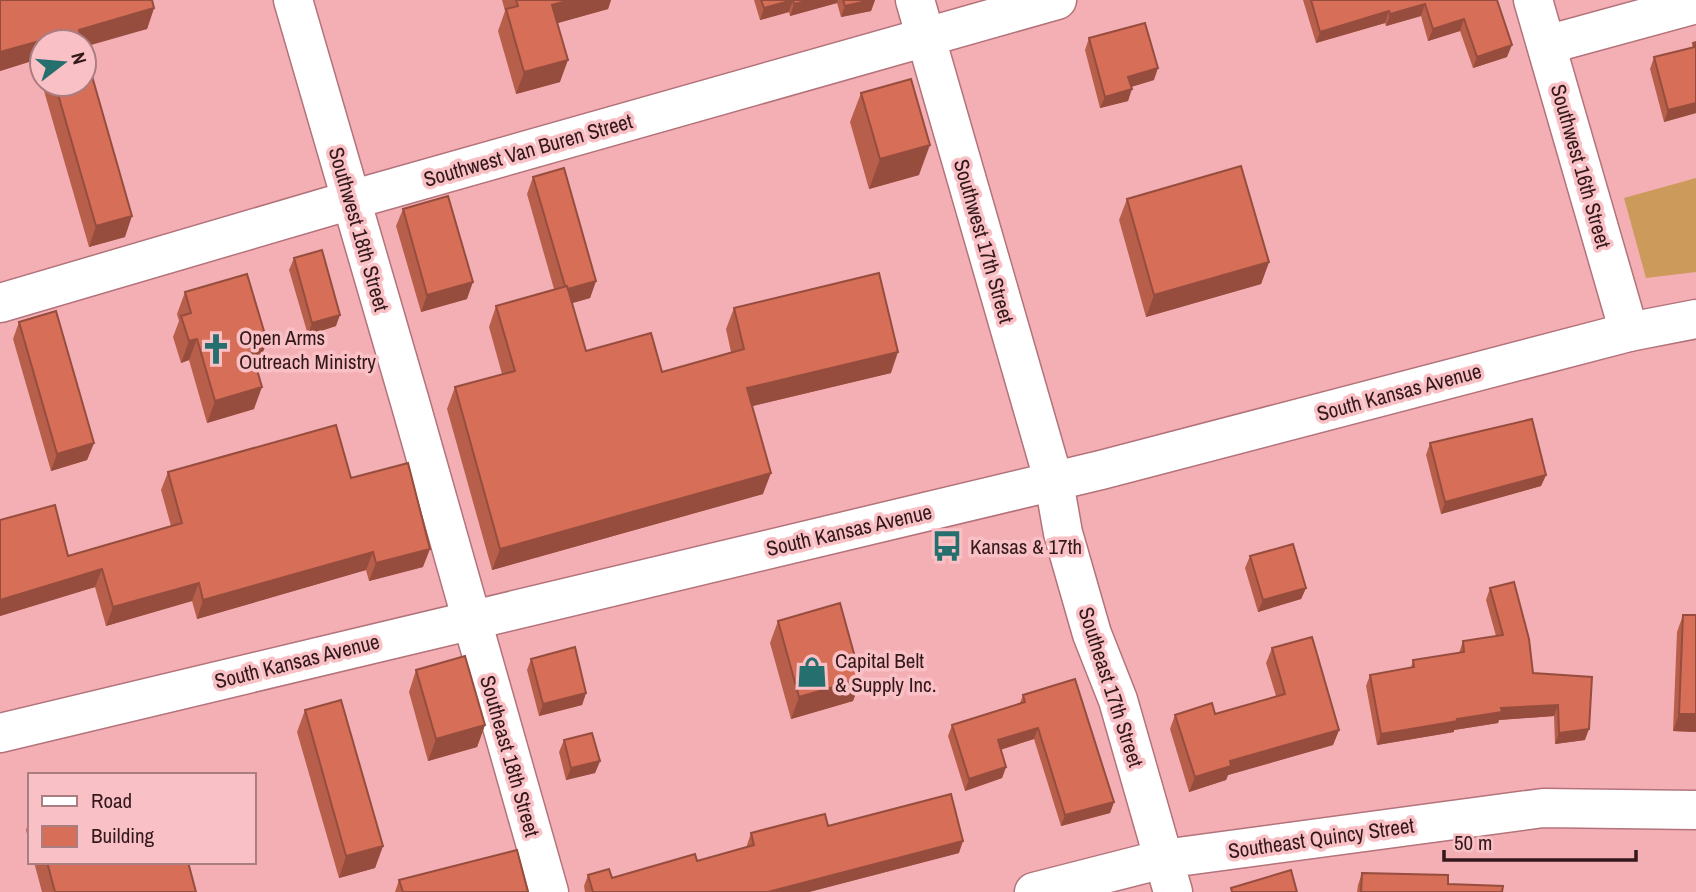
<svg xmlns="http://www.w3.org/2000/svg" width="1696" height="892" viewBox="0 0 1696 892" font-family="'Archivo Narrow',sans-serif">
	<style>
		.green { fill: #cc9b5b }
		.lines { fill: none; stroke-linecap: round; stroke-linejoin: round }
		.minor-casing { stroke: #b3737a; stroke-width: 41 }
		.major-casing { stroke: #b3737a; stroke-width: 41 }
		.minor { stroke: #fff; stroke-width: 38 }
		.major { stroke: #fff; stroke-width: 38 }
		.wall { fill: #b85f4c }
		.shaded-wall { fill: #964d3e }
		.building { fill: #d66e58; stroke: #964d3e; stroke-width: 2 }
		.labels { text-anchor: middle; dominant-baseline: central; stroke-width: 7; stroke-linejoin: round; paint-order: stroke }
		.street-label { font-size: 21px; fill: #33191c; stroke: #f9c0c5 }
		.poi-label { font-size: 21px; fill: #33191c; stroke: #f9c0c5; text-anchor: start }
	</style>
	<rect width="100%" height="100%" fill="#f4afb5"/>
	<path class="green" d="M1696,178V272L1646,278L1624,198Z"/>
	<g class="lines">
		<defs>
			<path id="minor" d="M293,0L410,402L549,892
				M1533,0L1629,332
				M1546,45L1696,4
				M0,303L351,200L1057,0
				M1054,482L1063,533L1092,634L1118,700L1173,892
				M1034,892L1163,859L1543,808L1696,810"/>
			<path id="major" d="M915,0L1054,482
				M0,733L1101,470L1629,332L1696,319"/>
		</defs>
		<use href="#minor" class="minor-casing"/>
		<use href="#major" class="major-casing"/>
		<use href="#minor" class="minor"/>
		<use href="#major" class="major"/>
	</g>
	<path class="wall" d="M0,0L154,8L147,29L84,42H42V84L35,60L0,71Z
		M502,0H611L608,9L557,23L560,82L516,94L498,31L505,11Z
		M754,0H875L871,11L841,17L837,3L790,16L789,12L760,20Z
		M1303,0H1497L1507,57L1473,68L1460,31L1428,41L1421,16L1386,26L1385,23L1316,43Z
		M1089,38L1154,80L1131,87L1128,101L1100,108L1085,50Z
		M1696,42V113L1664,122L1650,69L1654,57L1692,47L1693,43Z
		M42,84H84L125,237L89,247Z
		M861,93L919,175L869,189L850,122Z
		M533,177L596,281L590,298L572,303L586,351L662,372L731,352L726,329L734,308L891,373L753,406L763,494L492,570L447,409L455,387L502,374L489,327L496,306L554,289L527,194Z
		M1127,199L1269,262L1261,284L1146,317L1119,220Z
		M403,209L467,299L421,312L396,226Z
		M294,258L336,326L308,335L289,270Z
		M185,292L267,341L259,363L255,364L254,409L207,423L189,360L181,363L173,337L179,321L177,314Z
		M19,322L94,443L87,460L51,471L13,339Z
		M1430,443L1546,475L1541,486L1441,514L1426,455Z
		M168,472L351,478L423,567L369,581L366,570L197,619L192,601L106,626L95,587L0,616V520L68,556L171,526L161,490Z
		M1250,556L1306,588L1301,599L1258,612L1245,568Z
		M1490,588L1533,673L1585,740L1555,744L1554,716L1499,720L1498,723L1454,730V732L1377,745L1366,686L1370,675L1411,668L1413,660L1459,653L1463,641L1496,636L1486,600Z
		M1683,615H1696V732L1673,731L1677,632Z
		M778,621L861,679L853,701L791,719L770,643Z
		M1272,648L1339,730L1333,745L1228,775L1226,780L1189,792L1170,729L1175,715L1215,714L1276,696L1266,663Z
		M531,659L586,693L582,705L539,716L527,670Z
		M416,670L485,725L477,747L428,761L409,692Z
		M1023,695L1114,802L1110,813L1061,826L1034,739L1001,749L1006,767L1002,778L965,791L948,736L952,725L1020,703Z
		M305,710L383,846L375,868L339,878L297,732Z
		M564,740L600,761L595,773L566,780L559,752Z
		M30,819V845L26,830Z
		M828,826L959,853L809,892H585L584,886L588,875L612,878L697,861L747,847V845L751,833Z
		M34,862H188L196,892H42Z
		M1362,873L1448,884L1502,892H1357L1358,885Z
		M399,880L528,892H395Z"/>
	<path class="shaded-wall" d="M570,0H611L608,9L544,27L552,5Z
		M793,0L789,12L760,20L764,8Z
		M810,0H838L837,3L790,16L794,4Z
		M871,0H875L871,11L841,17L845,6Z
		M1425,4L1421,16L1386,26L1390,14Z
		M154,8L147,29L84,47V42H74L79,30Z
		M1389,11L1385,23L1316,43L1320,32Z
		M1464,19L1460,31L1428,41L1433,29Z
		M43,40L35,60L0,71V52Z
		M1512,45L1507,57L1473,68L1477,57Z
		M568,60L560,82L516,94L524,72Z
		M1158,68L1154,80L1124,89L1128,77Z
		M1132,89L1128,101L1100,108L1105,97Z
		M1696,103V113L1664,122L1668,110Z
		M930,145L919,175L869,189L880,159Z
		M132,216L125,237L89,247L96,226Z
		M1269,262L1261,284L1146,317L1154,295Z
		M596,281L590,298L559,307L566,290Z
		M473,282L467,299L421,312L427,295Z
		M340,315L336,326L308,335L312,323Z
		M197,339L189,360L181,363L189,341Z
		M267,341L259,363L242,368L250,346Z
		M898,352L891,373L740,409L747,388Z
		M262,387L254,409L207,423L215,401Z
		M94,443L87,460L51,471L57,454Z
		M771,473L763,494L492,570L500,549Z
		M1546,475L1541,486L1441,514L1445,502Z
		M430,549L423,567L369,581L376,563Z
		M373,552L366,570L197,619L203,600Z
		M102,569L95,587L0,616V600Z
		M199,583L192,601L106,626L113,607Z
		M1306,588L1301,599L1258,612L1263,600Z
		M861,679L853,701L791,719L799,697Z
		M586,693L582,705L539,716L543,704Z
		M1558,705L1554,716L1499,720L1498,723L1454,730V732L1377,745L1381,734L1457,719L1501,708Z
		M1679,714H1696V732L1673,731Z
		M485,725L477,747L428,761L436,739Z
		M1038,728L1034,739L994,752L998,740Z
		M1589,729L1585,740L1555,744L1559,733Z
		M1339,730L1333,745L1228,775L1226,780L1189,792L1195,777L1230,761Z
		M600,761L595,773L566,780L571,768Z
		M1006,767L1002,778L965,791L969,779Z
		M1114,802L1110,813L1061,826L1065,815Z
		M963,841L959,853L809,892H768Z
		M383,846L375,868L339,878L346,856Z"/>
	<path class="building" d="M0,0H152L154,8L79,30L82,42H43V40L0,52Z
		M516,0H570L552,5L568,60L524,72L506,9L518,6Z
		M761,0H793L764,8Z
		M793,0H810L794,4Z
		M843,0H871L845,6Z
		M1311,0H1497L1512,45L1477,57L1464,19L1433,29L1425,4L1390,14L1389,11L1320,32Z
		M1145,23L1158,68L1128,77L1132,89L1105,97L1089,38Z
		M1696,42V103L1668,110L1654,57L1695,47L1693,43Z
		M84,48L132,216L96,226L55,84H84Z
		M911,79L930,145L880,159L861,93Z
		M1241,166L1269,262L1154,295L1127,199Z
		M564,168L596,281L568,289L567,286H565L533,177Z
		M448,196L473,282L427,295L403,209Z
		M322,250L340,315L312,323L294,258Z
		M879,273L898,352L747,388L771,473L500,549L455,387L515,371L496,306L567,286L586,351L651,333L662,372L744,349L734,308Z
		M247,274L267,341L250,346L262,387L215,401L197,339L189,341L181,316L191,313L185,292Z
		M56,311L94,443L57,454L19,322Z
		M1532,419L1546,475L1445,502L1430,443Z
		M336,425L351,478L408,463L430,549L376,563L373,552L203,600L199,583L113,607L102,569L0,600V520L55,505L68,556L182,523L168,472Z
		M1293,544L1306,588L1263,600L1250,556Z
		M1514,582L1529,639L1533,673L1592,677L1589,729L1559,733L1558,705L1501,708L1502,712L1457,719L1458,721L1381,734L1370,675L1414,667L1413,660L1464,652L1463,641L1503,635L1490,588Z
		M840,603L861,679L799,697L778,621Z
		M1683,615H1696V714H1679Z
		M1312,637L1339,730L1230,761L1231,766L1195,777L1175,715L1212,703L1215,714L1285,694L1272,648Z
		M575,647L586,693L543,704L531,659Z
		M465,656L485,725L436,739L416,670Z
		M1075,679L1114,802L1065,815L1038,728L998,740L1006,767L969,779L952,725L1025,702L1023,695Z
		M341,700L383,846L346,856L305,710Z
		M592,733L600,761L571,768L564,740Z
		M951,794L963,841L768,892H593L588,875L609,869L612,878L695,854L697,861L754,845L751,833L801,820L825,814L828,826Z
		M517,850L528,892H403L399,880Z
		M47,862H188L196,892H55Z
		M1291,870L1297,892H1232L1231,888Z
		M1362,873L1448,875V884L1503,886L1502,892H1361Z"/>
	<defs>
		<symbol id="church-bare" viewBox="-9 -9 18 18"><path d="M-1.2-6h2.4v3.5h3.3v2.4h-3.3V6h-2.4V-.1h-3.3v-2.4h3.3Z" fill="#25706e" stroke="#f9c0c5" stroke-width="2.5" paint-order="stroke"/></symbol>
		<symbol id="bus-bare" viewBox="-9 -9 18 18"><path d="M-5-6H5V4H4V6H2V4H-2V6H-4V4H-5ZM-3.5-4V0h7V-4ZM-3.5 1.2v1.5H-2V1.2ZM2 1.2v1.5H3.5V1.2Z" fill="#25706e" stroke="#f9c0c5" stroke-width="2.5" paint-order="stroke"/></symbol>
		<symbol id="shop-bare" viewBox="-9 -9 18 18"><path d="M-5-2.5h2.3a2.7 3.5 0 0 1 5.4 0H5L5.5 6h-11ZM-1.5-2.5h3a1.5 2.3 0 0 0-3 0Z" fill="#25706e" stroke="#f9c0c5" stroke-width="2.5" paint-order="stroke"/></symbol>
	</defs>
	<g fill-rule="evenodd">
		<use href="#church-bare" x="194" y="327" width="44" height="44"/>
		<use href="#bus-bare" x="925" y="524" width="44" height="44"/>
		<use href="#shop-bare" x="790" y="650" width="44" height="44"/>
	</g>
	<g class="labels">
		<g class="street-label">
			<text transform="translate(528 150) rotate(-16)">Southwest Van Buren Street</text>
			<text transform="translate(1581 166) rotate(74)">Southwest 16th Street</text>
			<text transform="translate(359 229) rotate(74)">Southwest 18th Street</text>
			<text transform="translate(984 241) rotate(74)">Southwest 17th Street</text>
			<text transform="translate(1399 392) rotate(-15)">South Kansas Avenue</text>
			<text transform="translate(849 530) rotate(-13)">South Kansas Avenue</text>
			<text transform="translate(297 661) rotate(-14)">South Kansas Avenue</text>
			<text transform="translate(1111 687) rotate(72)">Southeast 17th Street</text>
			<text transform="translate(510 756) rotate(74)">Southeast 18th Street</text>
			<text transform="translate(1321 838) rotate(-8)">Southeast Quincy Street</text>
		</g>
		<g class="poi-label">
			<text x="239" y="337">Open Arms<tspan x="239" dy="24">Outreach Ministry</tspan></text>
			<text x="970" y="546">Kansas &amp; 17th</text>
			<text x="835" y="660">Capital Belt<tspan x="835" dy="24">&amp; Supply Inc.</tspan></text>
		</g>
	</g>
	<rect x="28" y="773" width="228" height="91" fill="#f9c0c5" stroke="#aa7d81" stroke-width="2"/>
	<rect x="42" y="796" width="35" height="10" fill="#ffffff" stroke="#aa7d81" stroke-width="2"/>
	<text x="91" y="808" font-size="21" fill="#33191c">Road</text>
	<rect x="42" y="826" width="35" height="21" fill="#d66e58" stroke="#aa7d81" stroke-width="2"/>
	<text x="91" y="843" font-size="21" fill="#33191c">Building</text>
	<g transform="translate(63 63) rotate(74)"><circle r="33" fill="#f9c0c5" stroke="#aa7d81" stroke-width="2"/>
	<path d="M0-5L12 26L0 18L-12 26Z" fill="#25706e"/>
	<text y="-10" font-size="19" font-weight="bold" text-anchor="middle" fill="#33191c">N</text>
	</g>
	<path d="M1444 850v10h192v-10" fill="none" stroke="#33191c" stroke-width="3.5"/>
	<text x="1454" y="850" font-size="21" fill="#33191c" stroke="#f9c0c5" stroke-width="5" paint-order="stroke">50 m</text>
</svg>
